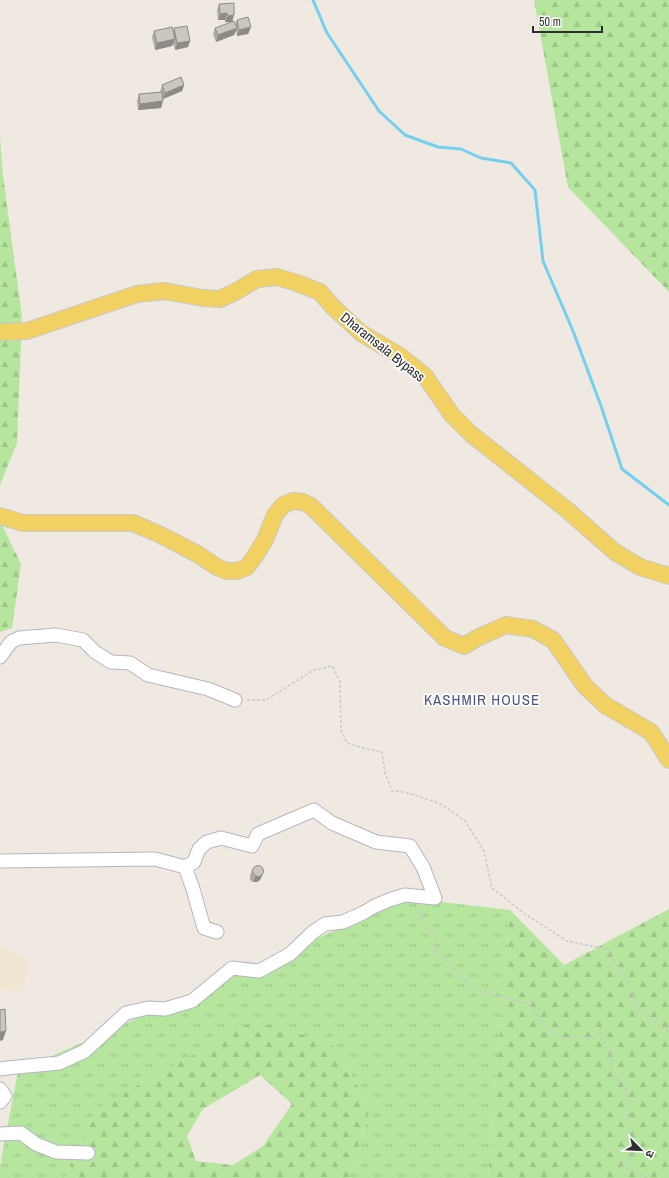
<svg xmlns="http://www.w3.org/2000/svg" width="669" height="1178" viewBox="0 0 669 1178" font-family="'Archivo Narrow','Noto Sans Devanagari',sans-serif">
	<style>
		.education { fill: #f0e6d1 }
		.grass { fill: url(#grass-tufts) }
		.forest { fill: url(#forest-firs); fill-rule: evenodd }
		.lines { fill: none; stroke-linecap: round; stroke-linejoin: round }
		.stream { stroke: #75cff0; stroke-width: 3 }
		.minor-casing { stroke: #b4b7c1; stroke-width: 15 }
		.major-casing { stroke: #c9c9c9; stroke-width: 18 }
		.path { stroke: #c9c9c9; stroke-width: 1.5; stroke-dasharray: 3 2; stroke-linecap: butt }
		.minor { stroke: #fff; stroke-width: 13 }
		.major { stroke: #f2d163; stroke-width: 16 }
		.wall { fill: #afaba4 }
		.shaded-wall { fill: #8e8b86 }
		.building { fill: #cbc7bf; stroke: #8e8b86 }
		.labels { text-anchor: middle; dominant-baseline: central; stroke-width: 3.5; stroke-linejoin: round; paint-order: stroke }
		.street-label { font-size: 14px; fill: #2e2e2e; stroke: #fff }
		.neighbourhood-label { font-size: 15px; letter-spacing: 1px; fill: #4d5680; stroke: #fff }
	</style>
	<defs>
		<pattern id="grass-tufts" width="24" height="20" patternUnits="userSpaceOnUse"><rect width="24" height="20" fill="#b6e59e"/><path d="M3 7l-1-3M5 7V3M7 7l1-3M15 17l-1-3M17 17v-4M19 17l1-3" fill="none" stroke="#9dc588"/></pattern>
		<pattern id="forest-firs" width="22" height="20" patternUnits="userSpaceOnUse"><rect width="22" height="20" fill="#b6e59e"/><path d="M5 1l3.5 6h-7zM16 11l3.5 6h-7z" fill="#9dc588"/></pattern>
	</defs>
	<rect width="100%" height="100%" fill="#efe9e1"/>
	<path class="education" d="M0,946L28,961L23,991L0,990Z"/>
	<path class="grass" d="M408,898L510,910L488,1178H349L370,1108L332,1043L97,1108L64,1178H0V1166L18,1071Z"/>
	<path class="forest" d="M534,0H669V292L568,187Z
		M0,137L3,176L22,317L17,443L0,485Z
		M0,521L21,564L12,628L0,632Z
		M669,909V1178H488L510,910L564,965Z
		M254,1021L332,1043L370,1108L349,1178H64L97,1108ZM260,1075L292,1104L263,1146L233,1165L196,1161L187,1136L203,1109Z"/>
	<g class="lines">
		<path class="stream" d="M313,0L327,33L379,111L405,135L438,147L461,149L481,158L511,163L535,190L543,261L573,331L601,406L622,469L669,505"/>
		<defs>
			<path id="minor" d="M0,657L11,642L19,638L56,635L83,640L95,652L111,662L130,663L148,675L208,689L235,700
				M0,861L155,859L185,867L193,889L204,928L217,932
				M0,1069L7,1068L59,1063L85,1051L126,1013L148,1008L165,1009L192,1001L232,968L259,971L290,954L313,932L325,924L343,922L363,913L375,906L389,900L405,895L435,898L423,867L410,846L376,842L332,823L314,810L258,834L252,846L221,838L207,842L199,849L194,862L185,867
				M0,1089L5,1096L0,1102
				M0,1134L21,1133L36,1144L56,1152L88,1153"/>
			<path id="major" d="M0,332L27,331L137,294L164,291L203,298L220,299L235,292L257,279L277,277L297,283L320,292L333,307L361,333L400,356L425,376L452,415L471,434L566,509L615,552L640,567L669,576
				M0,516L23,523H133L161,535L199,555L217,567L227,571H237L247,567L255,556L265,540L275,515L283,505L293,501L303,502L311,506L445,638L464,646L477,638L506,625L533,629L553,640L585,686L605,705L651,732L669,760"/>
		</defs>
		<use href="#minor" class="minor-casing"/>
		<use href="#major" class="major-casing"/>
		<path class="path" d="M247,700H266L314,670L332,666L340,681L341,730L347,743L367,749L382,752L385,773L392,791L403,792L418,796L441,804L465,821L484,851L492,888L525,914L567,941L606,949L625,976L638,1009L669,1032
			M419,907L425,928L435,934L438,943L432,948L450,963L459,975L482,992L530,1004L545,1026L563,1038L595,1037L600,1029L605,1048L609,1051L613,1076L623,1083L629,1102L627,1139L635,1153L622,1166L643,1175L646,1178"/>
		<use href="#minor" class="minor"/>
		<use href="#major" class="major"/>
	</g>
	<path class="wall" d="M219,4L234,15L232,22H225V20H218L217,10Z
		M237,20L251,27L248,34L237,36L236,31L234,35L216,42L213,34L215,28L235,24Z
		M174,28L190,41L188,47L175,50L173,43L172,46L155,50L152,37L154,31H173Z
		M162,85H184L182,91L163,99L161,108L138,110L137,101L139,94L160,92Z
		M252,870L260,880L257,882H253L250,880V876Z"/>
	<path class="shaded-wall" d="M227,13L225,20H218L220,14Z
		M234,15L232,22H225L228,16Z
		M251,27L248,34L237,36L239,30Z
		M237,28L234,35L216,42L218,35Z
		M175,39L172,46L155,50L157,43Z
		M190,41L188,47L175,50L177,43Z
		M184,85L182,91L163,99L165,93Z
		M163,101L161,108L138,110L140,104Z
		M263,874L260,880L257,882H253L256,876Z
		M6,1031L3,1040L0,1041V1032Z"/>
	<path class="building" d="M234,3V15L228,16L227,13L220,14L219,4Z
		M248,17L251,27L239,30L237,20Z
		M234,21L237,28L218,35L215,28Z
		M187,26L190,41L177,43L174,28Z
		M172,27L175,39L157,43L154,31Z
		M181,77L184,85L165,93L162,85Z
		M162,92L163,101L140,104L139,94Z
		M252.5 871a5.5 5.5 0 1 1 11 0a5.5 5.5 0 1 1-11 0Z
		M5,1009L6,1031L0,1032V1010Z"/>
	<g class="labels">
		<g class="street-label">
			<text transform="translate(383 347) rotate(38)">Dharamsala Bypass</text>
		</g>
		<g class="neighbourhood-label">
			<text x="482" y="699">KASHMIR HOUSE</text>
		</g>
	</g>
	<g transform="translate(641 1150) rotate(114)" stroke="#ffffff" stroke-width="3" paint-order="stroke">
	<path d="M0-3L7 15L0 10L-7 15Z" fill="#2e2e2e"/>
	<text y="-6" font-size="11" font-weight="bold" text-anchor="middle" fill="#2e2e2e">उ</text>
	</g>
	<path d="M533 26v6h69v-6" fill="none" stroke="#2e2e2e" stroke-width="2"/>
	<text x="539" y="26" font-size="12" fill="#2e2e2e" stroke="#ffffff" stroke-width="3" paint-order="stroke">50 m</text>
</svg>
